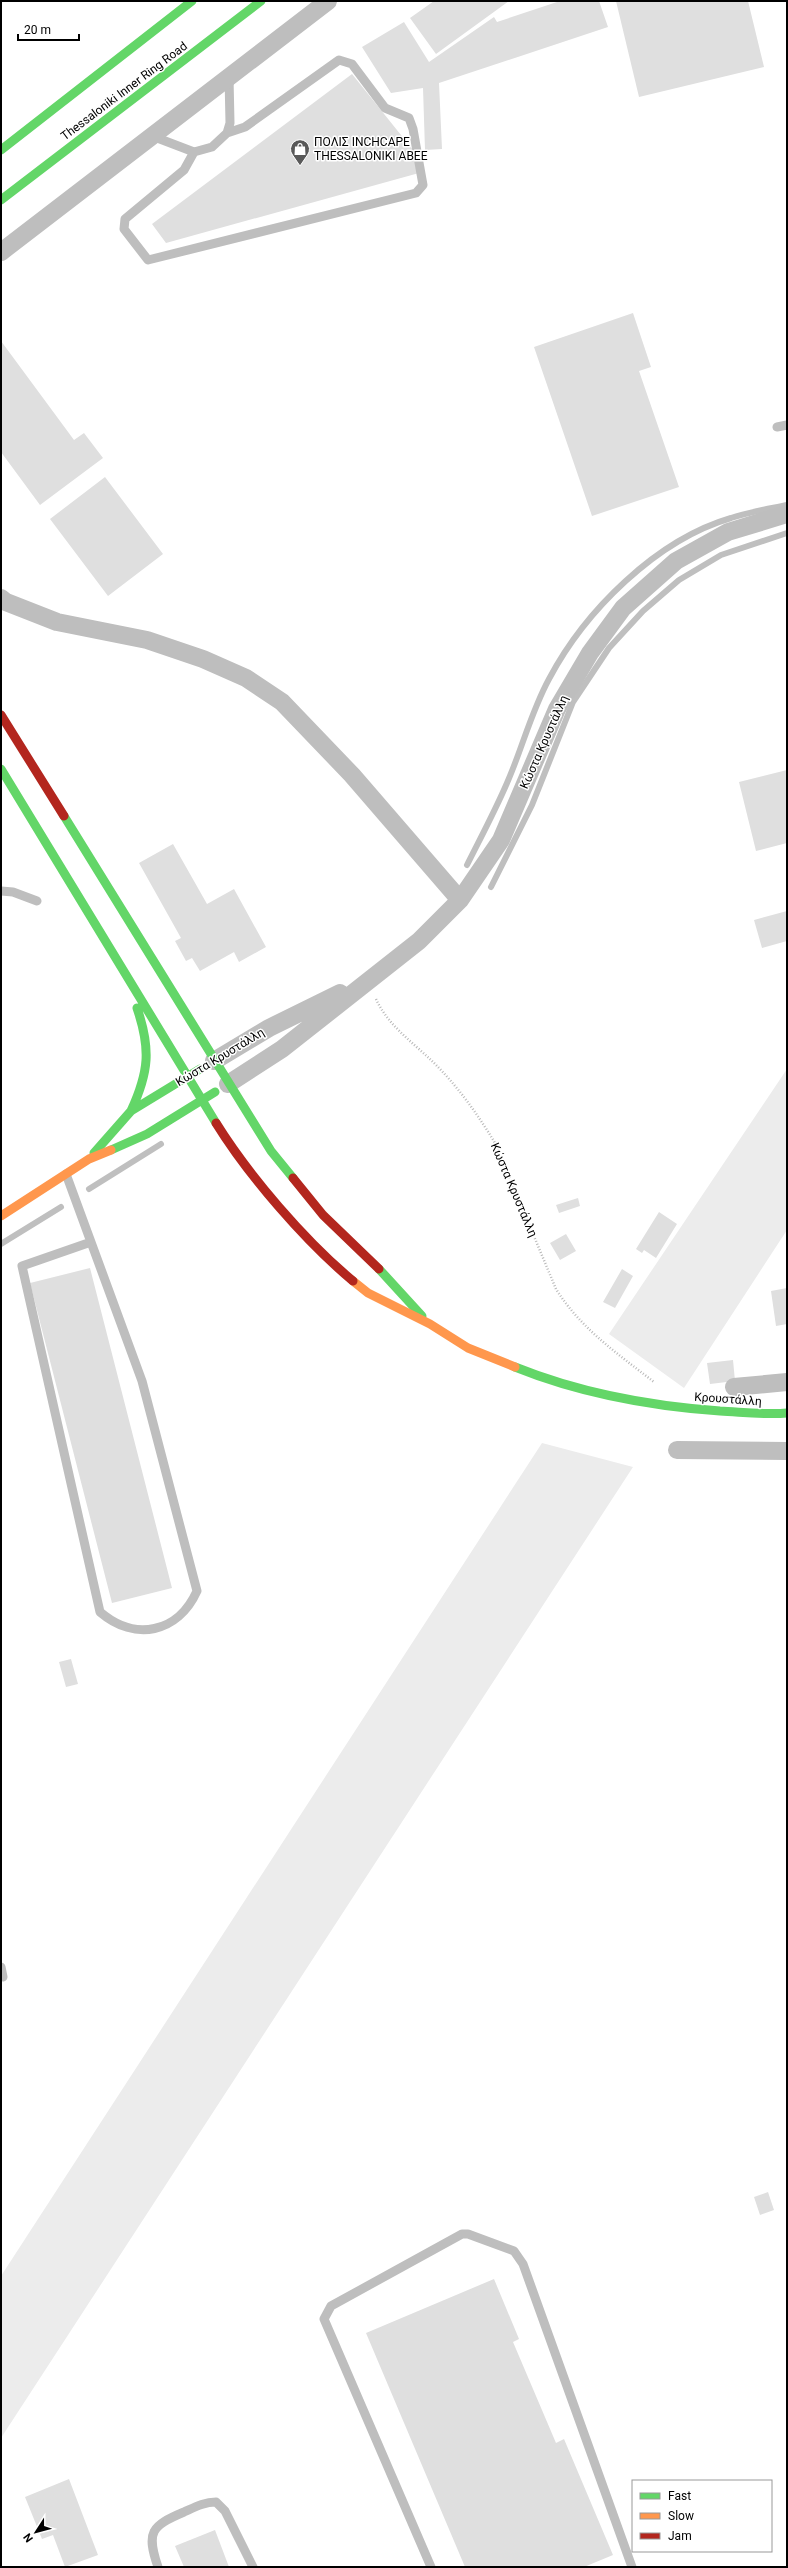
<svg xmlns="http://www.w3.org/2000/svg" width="788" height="2568" viewBox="0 0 788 2568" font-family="Roboto,sans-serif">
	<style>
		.green { fill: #ececec }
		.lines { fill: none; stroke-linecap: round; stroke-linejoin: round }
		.stream { stroke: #bfbfbf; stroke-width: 6 }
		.building { fill: #dfdfdf }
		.path { stroke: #b9b9b9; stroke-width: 2.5; stroke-dasharray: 1 2; stroke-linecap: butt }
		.lane { stroke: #bebebe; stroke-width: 9 }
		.street { stroke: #bebebe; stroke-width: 18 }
		.fast { stroke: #63d668; stroke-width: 9 }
		.slow { stroke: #ff974d; stroke-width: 9 }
		.jam { stroke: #b3261e; stroke-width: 9 }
		.labels { text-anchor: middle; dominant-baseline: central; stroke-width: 3; stroke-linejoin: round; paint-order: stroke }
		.street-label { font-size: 12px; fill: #000; stroke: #fff }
		.poi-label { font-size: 12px; fill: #000; stroke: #fff; text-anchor: start }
	</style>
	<rect width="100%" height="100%" fill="#fff"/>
	<path class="green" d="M787,1069V1230L684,1388L609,1334Z
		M542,1443L633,1467L1,2438V2276Z"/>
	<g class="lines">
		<path class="stream" d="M467,865C481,837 495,811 507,783C522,749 531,712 549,679C585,611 656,540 731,518C749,512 768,509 787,505
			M491,887L532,805L573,702L609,648L643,611L679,580L721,555L787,533
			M89,1189L161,1144
			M1,1244L61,1207"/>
	</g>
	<path class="building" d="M434,1H509L436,54L410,18Z
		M560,1H599L608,27L439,83L442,149L425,150L423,88L391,93L362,47L404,22L429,62L494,17L497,22Z
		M616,1H748L764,67L639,97Z
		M352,74L413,150L419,173L166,243L152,224Z
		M633,313L651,367L639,371L679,487L592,516L534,347Z
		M1,341L74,440L84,433L103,458L40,505L1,452Z
		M105,477L163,554L108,596L50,519Z
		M787,770V843L756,851L739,782Z
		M173,844L207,904L234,889L266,947L239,962L234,952L200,971L192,958L186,961L175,941L181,938L139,863Z
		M787,911V941L762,948L754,920Z
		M578,1198L580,1206L559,1213L556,1205Z
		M659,1212L677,1224L656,1258L644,1250L642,1253L636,1249Z
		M566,1234L576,1251L560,1260L550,1243Z
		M90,1268L172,1588L112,1603L30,1283Z
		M622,1269L633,1276L615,1308L603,1302Z
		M787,1288V1324L776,1326L771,1291Z
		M733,1360L735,1381L710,1384L707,1363Z
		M71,1659L78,1684L66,1687L59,1662Z
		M768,2192L774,2210L760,2215L754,2197Z
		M494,2279L519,2339L513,2342L556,2443L564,2439L613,2555L584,2567H465L366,2333Z
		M69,2479L98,2555L65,2567L53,2535L42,2539L25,2497Z
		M215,2530L229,2567H184L175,2546Z"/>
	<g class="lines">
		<path class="path" d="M376,999C387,1024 412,1042 431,1060C456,1084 477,1113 495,1143L556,1289C581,1329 618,1354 654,1382"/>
		<path class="lane" d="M227,133L230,123L229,77
			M152,136L194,152L212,147L227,133L245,127L339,60L352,64L385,108L409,118L413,129L423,185L416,193L148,260L124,229L125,219L184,170L194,152
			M777,427L787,425
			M1,891L13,892L37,901
			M66,1174L142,1381L197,1591C178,1633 135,1642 100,1612L22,1266L91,1242
			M1,1967L3,1977
			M158,2567C146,2532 151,2526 184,2512C195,2507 204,2502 216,2502L225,2511L253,2567
			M431,2567L324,2319L331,2306L462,2234H468L514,2251L523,2264L632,2567"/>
		<path class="street" d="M1,252L328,1
			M1,598L6,602L57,622L147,640L203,659L246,678L282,702L352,775L460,900
			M214,1061L269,1028L340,993
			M228,1084L282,1049L419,941L460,900L501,840L557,709L590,653L623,608L676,561L728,532L787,514
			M734,1387L787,1382
			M677,1450L787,1451"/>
		<path class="fast" d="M1,150L192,1
			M1,200L261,1
			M1,769L216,1123
			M64,816L271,1151L293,1178
			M131,1111C149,1072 151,1049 137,1008
			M111,1150L147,1134L215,1092
			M94,1153L131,1111L200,1069
			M379,1269L422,1316
			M515,1367C582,1394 649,1406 720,1411C742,1412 765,1415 787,1413"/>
		<path class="slow" d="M1,1216L89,1159L111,1150
			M353,1281L368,1293L430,1324L468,1348L515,1367"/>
		<path class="jam" d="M1,715L64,816
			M216,1123C249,1176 305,1241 353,1281
			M293,1178L323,1215L379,1269"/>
	</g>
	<defs>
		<symbol id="shop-pin" viewBox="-11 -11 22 30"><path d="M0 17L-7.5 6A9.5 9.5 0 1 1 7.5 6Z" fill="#595959" stroke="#fff"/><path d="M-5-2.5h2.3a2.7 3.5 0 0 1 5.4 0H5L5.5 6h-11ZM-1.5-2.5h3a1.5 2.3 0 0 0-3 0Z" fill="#fff"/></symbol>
	</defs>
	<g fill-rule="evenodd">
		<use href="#shop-pin" x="289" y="138" width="22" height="30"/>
	</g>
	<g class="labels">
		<g class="street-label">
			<text transform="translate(124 91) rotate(-37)">Thessaloniki Inner Ring Road</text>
			<text transform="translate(544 742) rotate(-66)">Κώστα Κρυστάλλη</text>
			<text transform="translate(220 1057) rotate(-31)">Κώστα Κρυστάλλη</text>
			<text transform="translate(514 1190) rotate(67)">Κώστα Κρυστάλλη</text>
			<text transform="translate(728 1399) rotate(4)">Κρουστάλλη</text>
		</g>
		<g class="poi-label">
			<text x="314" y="142">ΠΟΛΙΣ INCHCAPE<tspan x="314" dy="14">THESSALONIKI ΑΒΕΕ</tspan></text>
		</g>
	</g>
	<rect width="788" height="2568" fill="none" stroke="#000000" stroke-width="4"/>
	<rect x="632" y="2480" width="140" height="72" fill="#ffffff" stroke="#999999"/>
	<rect x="640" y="2493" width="20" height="6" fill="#63d668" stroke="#999999"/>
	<text x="668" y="2500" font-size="12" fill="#000000">Fast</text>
	<rect x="640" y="2513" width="20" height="6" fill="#ff974d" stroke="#999999"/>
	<text x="668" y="2520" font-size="12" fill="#000000">Slow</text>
	<rect x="640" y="2533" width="20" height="6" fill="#b3261e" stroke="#999999"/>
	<text x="668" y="2540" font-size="12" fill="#000000">Jam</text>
	<g transform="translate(36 2532) rotate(234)" stroke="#ffffff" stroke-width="3" paint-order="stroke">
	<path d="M0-3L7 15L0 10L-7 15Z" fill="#000000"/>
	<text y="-6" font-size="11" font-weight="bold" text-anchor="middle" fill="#000000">N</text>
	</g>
	<path d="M18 34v6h61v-6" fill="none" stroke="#000000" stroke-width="2"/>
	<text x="24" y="34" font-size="12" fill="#000000" stroke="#ffffff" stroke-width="3" paint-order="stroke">20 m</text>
</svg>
